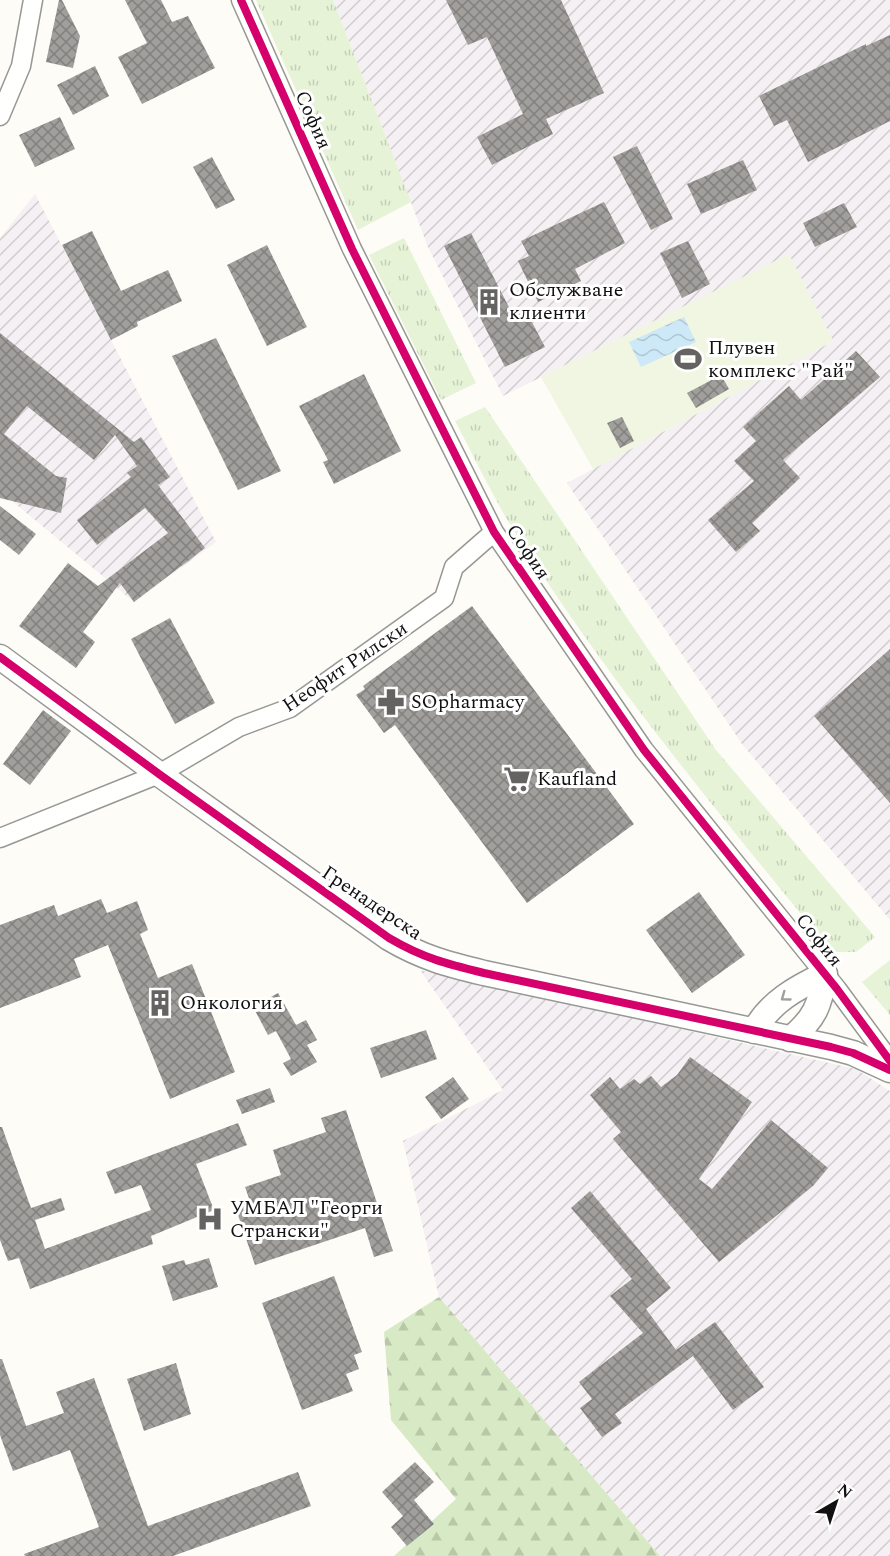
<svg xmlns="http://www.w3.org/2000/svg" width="890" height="1556" viewBox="0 0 890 1556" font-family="Spectral,serif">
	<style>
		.industrial { fill: url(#industrial-furrows) }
		.grass { fill: url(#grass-tufts) }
		.forest { fill: url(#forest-firs) }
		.pitch { fill: #f0f6e1 }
		.water { fill: url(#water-waves) }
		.building { fill: url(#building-cross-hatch) }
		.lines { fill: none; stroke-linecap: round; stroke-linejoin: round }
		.minor-casing { stroke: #979795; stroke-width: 21 }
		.tertiary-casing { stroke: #979795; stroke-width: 27 }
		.minor { stroke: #fffffe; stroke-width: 18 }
		.tertiary { stroke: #fffffe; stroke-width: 24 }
		.cycleway-casing { stroke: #fff; stroke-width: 11 }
		.cycleway { stroke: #d6006c; stroke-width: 8 }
		.oneway { stroke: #a0a09f }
		.labels { text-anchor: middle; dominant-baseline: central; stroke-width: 6; stroke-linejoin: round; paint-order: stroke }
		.street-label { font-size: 20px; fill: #111; stroke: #fff }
		.poi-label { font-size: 20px; fill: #111; stroke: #fff; text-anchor: start }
	</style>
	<defs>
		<pattern id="industrial-furrows" width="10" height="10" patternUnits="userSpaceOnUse" patternTransform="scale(1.5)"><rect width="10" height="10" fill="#f5f0f3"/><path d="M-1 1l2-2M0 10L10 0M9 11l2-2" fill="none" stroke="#d1cdcf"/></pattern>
		<pattern id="grass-tufts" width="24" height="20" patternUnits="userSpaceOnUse" patternTransform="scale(1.5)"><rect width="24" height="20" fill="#e7f3d7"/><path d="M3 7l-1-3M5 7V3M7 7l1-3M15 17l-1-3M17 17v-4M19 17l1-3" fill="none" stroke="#c5cfb8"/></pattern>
		<pattern id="forest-firs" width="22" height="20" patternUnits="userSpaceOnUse" patternTransform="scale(1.5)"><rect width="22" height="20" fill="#d8eac5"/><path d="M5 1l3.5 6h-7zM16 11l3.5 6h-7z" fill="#b8c8a8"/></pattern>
		<pattern id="water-waves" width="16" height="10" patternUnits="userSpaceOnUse" patternTransform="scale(1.5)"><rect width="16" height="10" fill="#cde8f7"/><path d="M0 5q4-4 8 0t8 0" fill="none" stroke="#afc6d3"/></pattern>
		<pattern id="building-cross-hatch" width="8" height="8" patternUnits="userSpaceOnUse" patternTransform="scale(1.5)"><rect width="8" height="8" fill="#a19f9c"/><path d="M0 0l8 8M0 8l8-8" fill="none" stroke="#82807e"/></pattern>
	</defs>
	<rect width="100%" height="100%" fill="#fdfcf7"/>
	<path class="industrial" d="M333,0H890V920L742,744L567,483L833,341L789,255L503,396L428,247Z
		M35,194L216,542L134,602L0,491V238Z
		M420,970L856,1069L890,1091V1556H660L439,1297L403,1141L503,1090Z"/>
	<path class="grass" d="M256,0H333L411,202L358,230Z
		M404,238L476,383L441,400L369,255Z
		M485,407L716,750L875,937L856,952H832C721,816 609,682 516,534C493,498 475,458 455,421Z
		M890,960V1015L862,982Z"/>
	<path class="forest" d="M439,1297L660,1556H394L456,1499L391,1420L384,1332Z"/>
	<path class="pitch" d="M789,254L833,341L593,469L541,377Z"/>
	<path class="water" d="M684,317L696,342L641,367L629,342Z"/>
	<path class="building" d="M59,0H62L80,36L73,68L46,62Z
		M125,0H161L172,22L188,16L215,68L142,104L118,57L147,43Z
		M446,0H561L604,93L546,119L553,134L492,165L477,137L523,114L487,37L468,45Z
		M890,35V121L808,162L787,120L774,126L759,96L866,44V46Z
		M95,66L109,96L73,115L57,85Z
		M60,117L75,149L35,167L19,135Z
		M637,146L673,219L651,230L613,157Z
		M212,157L235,200L216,209L193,167Z
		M743,160L757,190L701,214L687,184Z
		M604,202L625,243L575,269L581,281L538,302L518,261L529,256L521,241Z
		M844,203L857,227L815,247L803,223Z
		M92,231L121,291L168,270L182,301L137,322L138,326L111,340L62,245Z
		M471,233L513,315L525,309L545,347L505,367L444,246Z
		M688,241L710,284L682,298L660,253Z
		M267,245L307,327L267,346L227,265Z
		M0,333L134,442L141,437L170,477L158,485L205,548L134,602L120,583L83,632L95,642L76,668L19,626L68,563L98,586L168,533L145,508L97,545L77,520L131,477L127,473L137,466L115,435L94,460L27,406L4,434L56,476L67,478L61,513L0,498Z
		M216,338L281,471L238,490L172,356Z
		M856,351L880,377L783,460L800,478L752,523L760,531L736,552L708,520L754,481L734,461L756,441L743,427L789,386L801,400Z
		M364,374L401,451L334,484L323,462L328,460L299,406Z
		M721,375L729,389L696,408L687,393Z
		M622,417L634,441L620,448L607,423Z
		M0,506L36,534L19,555L0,540Z
		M472,606L634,824L527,903L395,725L384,733L356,695L365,689L363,686Z
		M170,618L215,703L175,724L131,639Z
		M890,649V803L814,716Z
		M43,710L71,731L30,785L3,764Z
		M699,892L745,955L692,993L646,930Z
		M101,899L107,913L137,901L148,930L140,934L158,978L192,964L235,1072L170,1099L108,945L74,959L81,977L0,1008V925L54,905L58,916Z
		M278,993L296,1025L306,1020L317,1040L307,1045L317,1062L291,1076L283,1063L291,1059L276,1031L268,1035L253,1007Z
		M426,1030L437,1059L381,1078L370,1048Z
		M690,1057L752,1102L699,1179L712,1189L771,1120L828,1168L813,1186L719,1262L613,1139L621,1132L590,1095L610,1077L620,1089L634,1079L640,1084L651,1076L661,1087L677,1075Z
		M453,1077L469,1099L441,1119L425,1097Z
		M270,1088L275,1102L242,1114L236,1100Z
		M346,1110L393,1251L374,1257L365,1228L255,1265L236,1209L251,1204L245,1187L281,1175L273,1150L326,1132L321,1118Z
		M238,1123L247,1145L196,1164L214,1210L151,1236L153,1244L30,1289L19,1258L8,1261L0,1240V1127H2L31,1208L61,1198L65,1210L35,1220L45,1249L151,1210L141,1185L115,1194L106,1172Z
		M590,1191L671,1288L646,1309L676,1350L715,1322L764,1387L733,1410L693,1356L615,1414L622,1423L602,1437L580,1408L592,1399L579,1382L643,1333L610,1296L632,1279L571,1208Z
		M209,1258L218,1287L173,1301L162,1266L184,1260L186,1265Z
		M334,1276L362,1352L354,1355L359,1369L346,1374L353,1391L302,1410L262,1303Z
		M0,1359H2L26,1426L64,1413L56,1392L94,1378L148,1526L298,1472L311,1506L173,1556H25L24,1554L99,1527L70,1450L13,1471L0,1435Z
		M176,1363L191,1414L144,1431L127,1379Z
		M415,1462L434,1482L414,1500L434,1524L407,1546L391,1527L403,1516L382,1492Z"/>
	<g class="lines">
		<defs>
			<path id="minor" d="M241,0L352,249L494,532L644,750L837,989L890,1061
				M0,116L21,66L33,0
				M0,838L159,774L239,727L290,708L444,598L454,567L494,532"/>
			<path id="tertiary" d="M0,657L159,774L389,938C423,958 447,964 484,973L831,1047L853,1053L890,1070
				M754,1031C770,1002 796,988 825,974
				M790,1039C815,1019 820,1005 825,974"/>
		</defs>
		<use href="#minor" class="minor-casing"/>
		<use href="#tertiary" class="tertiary-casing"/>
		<use href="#minor" class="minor"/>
		<use href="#tertiary" class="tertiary"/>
		<defs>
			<path id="cycleway" d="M241,0L352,249L494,532L644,750L837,989L890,1061
				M0,657L159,774L389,938C423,958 447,964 484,973L831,1047L853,1053L890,1070"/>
		</defs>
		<use href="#cycleway" class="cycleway-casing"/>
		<use href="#cycleway" class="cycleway"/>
	</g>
	<defs><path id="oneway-chevron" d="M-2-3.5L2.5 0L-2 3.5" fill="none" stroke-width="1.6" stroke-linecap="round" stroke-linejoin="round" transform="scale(1.5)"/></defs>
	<use class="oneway" href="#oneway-chevron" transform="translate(785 997) rotate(144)"/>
	<defs>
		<symbol id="building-bare" viewBox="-9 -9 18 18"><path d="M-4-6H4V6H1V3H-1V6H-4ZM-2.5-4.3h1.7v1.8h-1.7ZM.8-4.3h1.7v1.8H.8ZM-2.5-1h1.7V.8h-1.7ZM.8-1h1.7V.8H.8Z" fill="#646362" stroke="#fff" stroke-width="2.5" paint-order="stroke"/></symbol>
		<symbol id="stadium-bare" viewBox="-9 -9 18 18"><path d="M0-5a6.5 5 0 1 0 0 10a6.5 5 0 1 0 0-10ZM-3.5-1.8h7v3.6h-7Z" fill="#646362" stroke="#fff" stroke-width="2.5" paint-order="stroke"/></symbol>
		<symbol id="pharmacy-bare" viewBox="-9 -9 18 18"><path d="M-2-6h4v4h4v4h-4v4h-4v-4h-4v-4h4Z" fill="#646362" stroke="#fff" stroke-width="2.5" paint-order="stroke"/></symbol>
		<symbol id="supermarket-bare" viewBox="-9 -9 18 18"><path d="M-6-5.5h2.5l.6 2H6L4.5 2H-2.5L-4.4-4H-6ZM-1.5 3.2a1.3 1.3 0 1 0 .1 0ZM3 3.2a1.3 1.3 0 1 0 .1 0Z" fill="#646362" stroke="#fff" stroke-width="2.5" paint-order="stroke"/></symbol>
		<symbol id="hospital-bare" viewBox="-9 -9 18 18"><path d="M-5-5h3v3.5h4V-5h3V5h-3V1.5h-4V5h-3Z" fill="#646362" stroke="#fff" stroke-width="2.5" paint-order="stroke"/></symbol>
	</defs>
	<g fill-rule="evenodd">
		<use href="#building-bare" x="470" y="283" width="38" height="38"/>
		<use href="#stadium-bare" x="669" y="340" width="38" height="38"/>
		<use href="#pharmacy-bare" x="372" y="683" width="38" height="38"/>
		<use href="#supermarket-bare" x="498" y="760" width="38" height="38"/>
		<use href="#building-bare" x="141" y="984" width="38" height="38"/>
		<use href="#hospital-bare" x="191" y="1200" width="38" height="38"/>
	</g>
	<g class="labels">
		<g class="street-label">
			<text transform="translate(313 120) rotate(66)">София</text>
			<text transform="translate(528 552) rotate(56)">София</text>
			<text transform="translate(345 667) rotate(-34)">Неофит Рилски</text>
			<text transform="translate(372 903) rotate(34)">Гренадерска</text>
			<text transform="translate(819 940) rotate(51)">София</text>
		</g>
		<g class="poi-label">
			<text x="509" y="290">Обслужване<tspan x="509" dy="23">клиенти</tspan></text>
			<text x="708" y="348">Плувен<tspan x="708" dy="23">комплекс "Рай"</tspan></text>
			<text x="411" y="702">SOpharmacy</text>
			<text x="537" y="779">Kaufland</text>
			<text x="180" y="1003">Онкология</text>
			<text x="230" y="1208">УМБАЛ "Георги<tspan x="230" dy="23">Странски"</tspan></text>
		</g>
	</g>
	<g transform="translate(836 1502) rotate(39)" stroke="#ffffff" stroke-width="4.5" paint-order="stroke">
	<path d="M0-4.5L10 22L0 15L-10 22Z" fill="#111111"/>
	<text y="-9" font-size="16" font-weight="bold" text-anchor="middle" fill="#111111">N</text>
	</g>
</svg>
